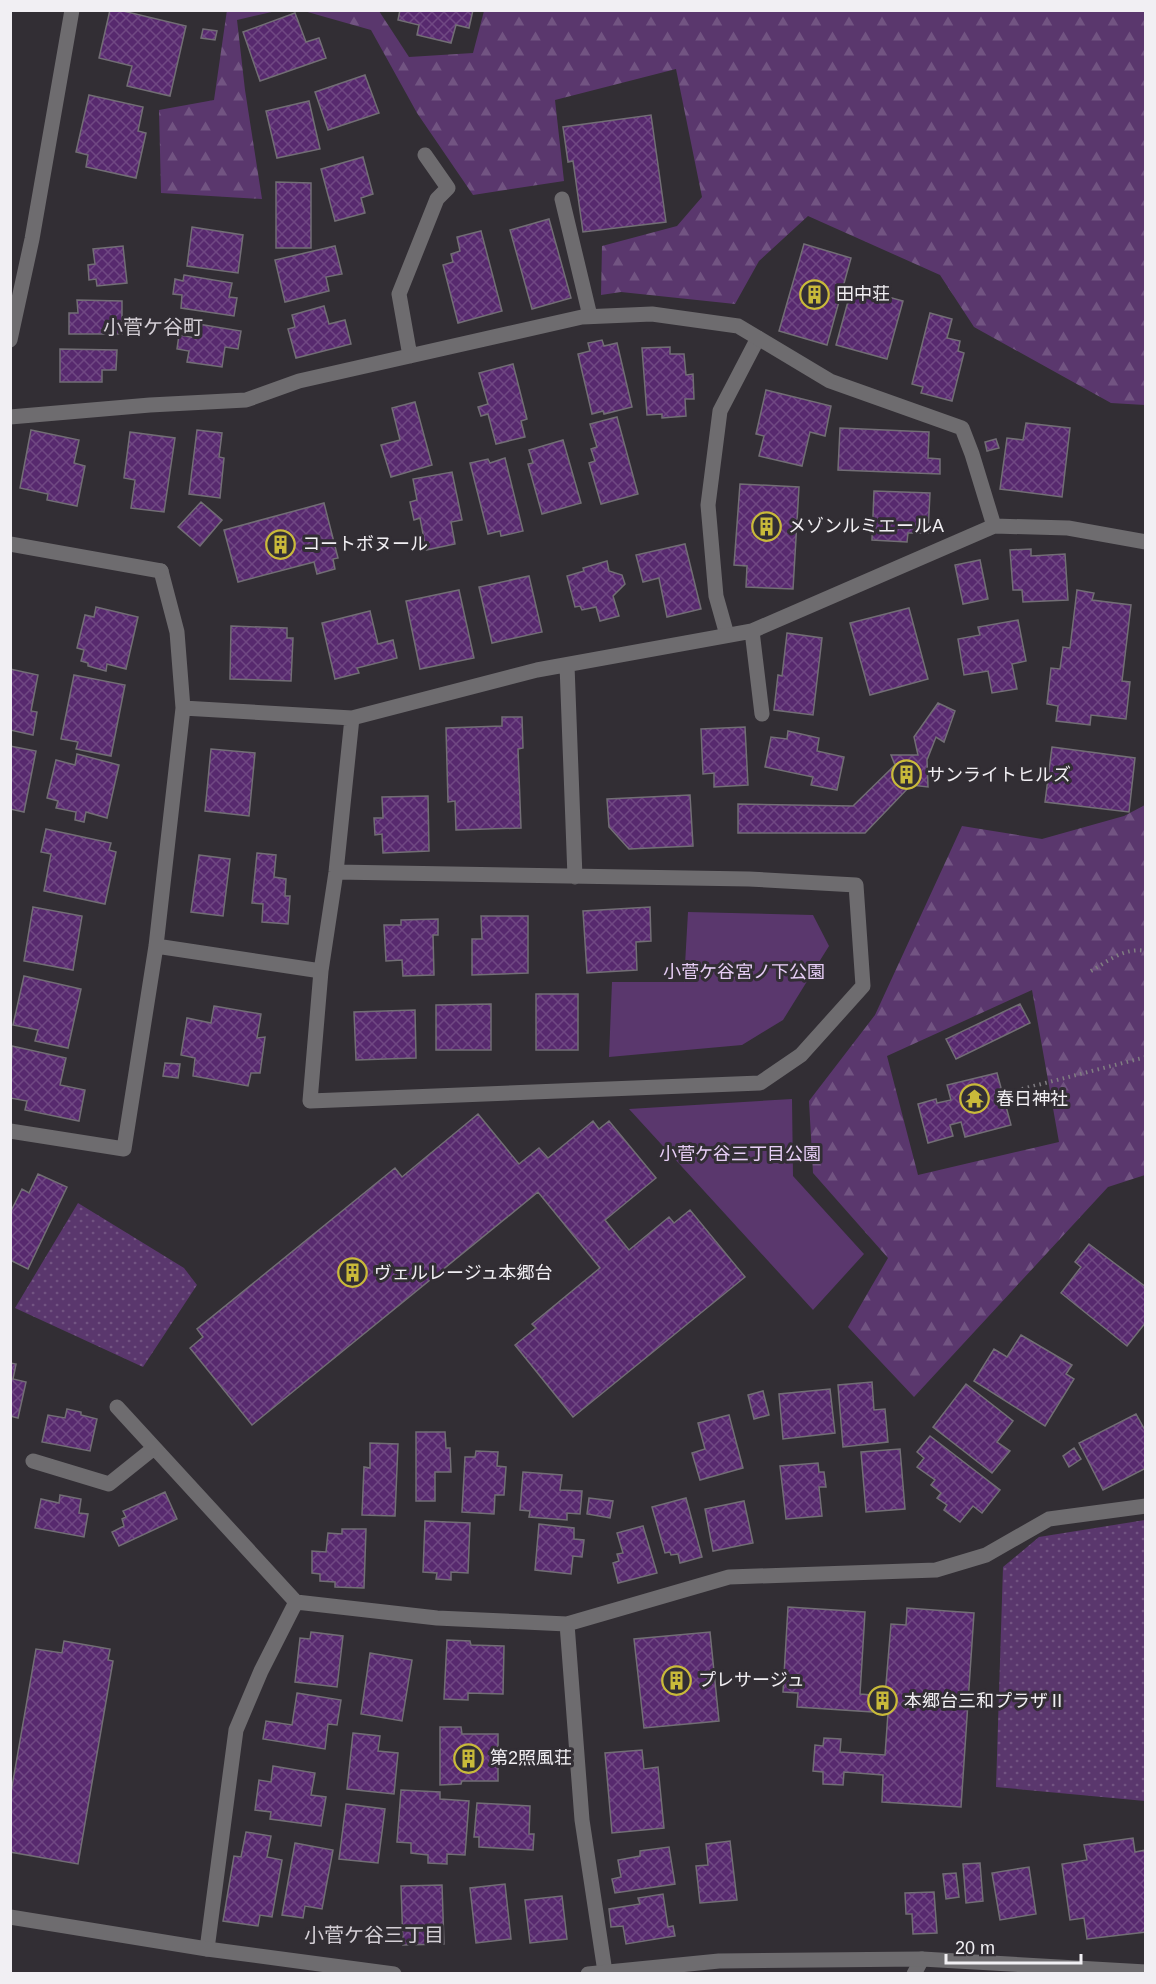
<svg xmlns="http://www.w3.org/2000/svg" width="1156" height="1984" viewBox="0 0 1156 1984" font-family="Arial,'Noto Sans JP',sans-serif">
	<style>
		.grass { fill: url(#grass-dots) }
		.forest { fill: url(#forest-firs); fill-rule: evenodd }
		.green { fill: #5a376d }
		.building { fill: url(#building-cross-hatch); stroke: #726e75; stroke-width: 1.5 }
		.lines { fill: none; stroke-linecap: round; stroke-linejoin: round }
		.path { stroke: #807d82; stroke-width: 4; stroke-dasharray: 1.5 4.5; stroke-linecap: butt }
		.service { stroke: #6e6c6f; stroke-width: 15 }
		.minor { stroke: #6e6c6f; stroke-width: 15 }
		.tertiary { stroke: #6e6c6f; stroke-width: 15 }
		.labels { text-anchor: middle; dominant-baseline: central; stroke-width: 6; stroke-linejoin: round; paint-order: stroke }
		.poi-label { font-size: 18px; fill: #f1eff3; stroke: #322e34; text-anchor: start }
		.park-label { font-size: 18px; fill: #e7cef6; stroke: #322e34 }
		.neighbourhood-label { font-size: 20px; fill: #d3ced5; stroke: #322e34 }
	</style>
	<defs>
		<pattern id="grass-dots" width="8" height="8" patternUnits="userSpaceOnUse" patternTransform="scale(1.5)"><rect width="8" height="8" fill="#5a376d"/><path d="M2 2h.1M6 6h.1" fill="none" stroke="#725482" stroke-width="1.8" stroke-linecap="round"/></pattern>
		<pattern id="forest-firs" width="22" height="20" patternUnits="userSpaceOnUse" patternTransform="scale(1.5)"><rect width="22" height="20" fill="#5a376d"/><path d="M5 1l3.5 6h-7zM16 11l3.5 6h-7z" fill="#725482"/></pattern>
		<pattern id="building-cross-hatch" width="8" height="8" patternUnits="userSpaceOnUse" patternTransform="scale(1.5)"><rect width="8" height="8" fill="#57296e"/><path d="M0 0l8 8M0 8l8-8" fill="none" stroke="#704883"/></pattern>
	</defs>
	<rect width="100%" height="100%" fill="#322e34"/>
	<path class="grass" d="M78,1203L184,1268L197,1285L143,1367L15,1308Z
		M1145,1520V1801L996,1787L1003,1567L1039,1537Z"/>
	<path class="forest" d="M227,10L276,11L237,20L245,90L262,199L161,193L159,110L214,100Z
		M304,11H379L409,57L473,53L484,11H1145V405L1111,403L974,327L940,275L808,216L759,261L735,304L621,292L601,295L602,246L677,226L702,197L676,69L555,100L564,181L473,195L417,113L371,30Z
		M1145,805V1175L1108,1187L914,1397L848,1327L888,1258L813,1173L809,1101L875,1015L962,826L1042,839L1124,816ZM1032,990L1059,1142L918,1175L887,1056Z"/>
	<path class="green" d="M688,912L813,915L829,946L783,1020L742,1045L609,1057L612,982H684Z
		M792,1099L793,1176L864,1254L813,1310L629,1109Z"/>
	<path class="building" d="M110,10H119L186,26L170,96L127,86L132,66L99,58Z
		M400,10H473L469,28L456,25L451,43L417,35L419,25L398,20Z
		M295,13L306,42L319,38L326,58L260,81L243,32Z
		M203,29L217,31L215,40L201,38Z
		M365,75L379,113L328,130L315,92Z
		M89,95L143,107L138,131L146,133L136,178L86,167L88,155L76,152Z
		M309,101L320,149L277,158L266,111Z
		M651,115L666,222L583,232L573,161L568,162L563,127Z
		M363,157L373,194L361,198L365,213L335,221L321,169Z
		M276,182L311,183V248H276Z
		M549,219L571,298L532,309L510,230Z
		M192,227L243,235L238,273L187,266Z
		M481,231L502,311L458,323L443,265L453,262L451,254L460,251L457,237Z
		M804,244L851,258L827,345L779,331Z
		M123,246L127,283L97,286L96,279L89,280L88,265L95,264L93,249Z
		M335,246L342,274L326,277L329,291L285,302L275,260Z
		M184,275L232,283L229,297L237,298L234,316L181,308L182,295L173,294L175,279L183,281Z
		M852,287L903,301L887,359L836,345Z
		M77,300L122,301V334H69V313H78Z
		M324,306L329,324L345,320L351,344L296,358L288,329L295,327L292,315Z
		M930,313L952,319L947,338L960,341L958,351L964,353L952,401L921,393L923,387L912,384Z
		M198,324L241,331L238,349L225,347L222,367L187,362L189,351L177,349L179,335L196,338Z
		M602,340L604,346L617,343L632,407L604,414L603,411L592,414L578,354L590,351L588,343Z
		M670,347V354H684L686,375L693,374L694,399H685L686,416L662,418V414L647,415L642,348Z
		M60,349L117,350L116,370H102V382H60Z
		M513,364L527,419L521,421L525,437L496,444L488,414L481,416L478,407L488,404L479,373Z
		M766,390L831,406L825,436L810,432L802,466L759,456L764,436L756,434Z
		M415,402L432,465L391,477L381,445L400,440L392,408Z
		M617,417L638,494L601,504L589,463L595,461L591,449L597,447L590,424Z
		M1026,423L1070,428L1062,497L1000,489L1007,438L1023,440Z
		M840,428L929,432L928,458L940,459V474L838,470Z
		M31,430L79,440L74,463L85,466L77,506L47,500L48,494L20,488Z
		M197,430L222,433L219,457L224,458L220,498L189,494Z
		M130,432L175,438L164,512L131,508L135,480L124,478Z
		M996,439L999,448L987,451L985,442Z
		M563,440L581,503L542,514L528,464L533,463L529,450Z
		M505,458L523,531L501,536L500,531L488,534L470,463L488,459L490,463Z
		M452,472L462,520L451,522L455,544L426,550L420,518L414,520L410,502L417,500L413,479Z
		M740,484L799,487L793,589L746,587L747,566L734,565Z
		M874,491L930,493L928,533H908L907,542L872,540Z
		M201,502L222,520L200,546L178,527Z
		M324,503L338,558L333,559L335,569L317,574L314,562L238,582L224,530Z
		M685,544L701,609L667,617L659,578L643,582L636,555Z
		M1031,549V556L1065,554L1068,600L1023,602L1022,590H1013L1010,550Z
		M980,560L988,599L963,604L955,565Z
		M607,561L609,571L622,575L625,584L613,596L619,616L600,621L596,607L582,610L580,606L575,607L567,576L584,571L583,568Z
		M529,576L542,632L492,643L479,587Z
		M459,590L474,658L420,669L406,601Z
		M1077,590L1094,593L1092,600L1131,605L1122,681L1130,682L1126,719L1091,715L1090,725L1056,721L1058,706L1047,704L1051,668L1060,669L1063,647L1070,648Z
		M96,607L138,617L126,669L107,664L106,671L88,666V663L81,661L84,650L77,648L85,615L94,617Z
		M909,608L928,679L870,695L850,623Z
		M370,611L378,644L393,640L397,658L357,668L359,673L335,679L322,623Z
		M1018,620L1026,661L1012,664L1017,689L992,693L988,671L964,675L958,639L980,635L978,627Z
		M231,626L287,628V638H293L291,681L230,679Z
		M787,633L822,638L813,715L774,710L778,675L782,676Z
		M10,669L38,675L31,711L37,712L33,735L10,730Z
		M74,675L125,685L111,756L76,749L78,742L61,739Z
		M938,703L955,711L944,742L936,737L927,760L928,787L911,785L865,833H738V804L853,806L895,765L891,755H918L914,737Z
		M502,717H522L523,748L518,749L521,828L456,830L455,801L448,802L446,728L502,726Z
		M745,727L748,785L714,787V773L703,774L701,729Z
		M788,731L819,738L817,751L844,757L837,790L811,785L813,777L765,767L771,737L787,739Z
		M10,746L36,751L24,812L10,809Z
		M1052,747L1135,758L1129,812L1045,802Z
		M211,749L255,753L249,816L205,811Z
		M77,754L119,765L107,818L86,812L84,822L75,820L76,812L56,808L58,801L47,798L56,760L75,765Z
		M690,795L693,846L629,849L609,827L607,799Z
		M428,796L429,851L383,853L382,834L375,835L374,818H383L382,797Z
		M46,829L111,843L109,850L116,852L105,904L44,891L51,854L41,852Z
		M257,853L276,855L274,877L286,879L285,896H290L288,924L262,922L263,904L252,903Z
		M199,855L230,859L223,916L191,912Z
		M33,907L82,916L73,970L24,961Z
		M650,907L651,941L636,942L637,970L587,973L583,911Z
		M481,916H528V973L472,975V939H482Z
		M438,919V935H433L434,975L403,976L402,960L386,961L384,925H401V920Z
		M24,976L81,989L68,1048L35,1041L38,1030L13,1025Z
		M536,994H578V1050H536Z
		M491,1004V1050H436V1005Z
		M1020,1004L1030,1023L956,1059L946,1039Z
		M214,1006L261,1014L257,1038L265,1037L260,1073H251L248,1086L193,1076L195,1058L181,1055L187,1018L211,1023Z
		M415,1010L416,1058L356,1060L354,1012Z
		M12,1046L66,1058L60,1085L85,1090L79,1121L25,1110L27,1101L10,1098Z
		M165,1063L180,1064L178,1078L163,1076Z
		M997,1073L1011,1125L965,1137L961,1122L950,1125L953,1136L928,1143L918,1104L936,1099L937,1103L951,1100L947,1085Z
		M478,1114L519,1164L539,1148L548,1158L593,1121L599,1129L609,1121L656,1178L605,1220L629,1250L669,1217L674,1223L690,1210L745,1277L573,1417L515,1345L536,1328L532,1324L600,1268L538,1192L252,1425L190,1348L203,1337L197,1329L395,1168L402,1177Z
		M38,1174L67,1187L28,1269L10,1260V1213L22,1189L29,1193Z
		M1089,1244L1146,1287V1322L1127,1346L1061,1293L1081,1267L1075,1262Z
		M1021,1335L1072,1365L1066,1374L1074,1379L1045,1426L974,1381L994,1349L1007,1357Z
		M10,1363L16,1364L13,1379L26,1382L18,1418L10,1416Z
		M872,1382L874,1410L885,1409L888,1442L843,1447L838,1385Z
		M966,1384L1013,1421L997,1442L1010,1451L992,1473L933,1427Z
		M830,1389L835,1433L783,1439L779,1394Z
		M763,1391L769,1415L754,1419L748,1395Z
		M67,1409L81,1412V1415L97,1419L90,1451L42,1442L48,1415L65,1418Z
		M1136,1414L1146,1432V1468L1103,1490L1079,1443Z
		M729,1415L743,1468L700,1480L692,1453L705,1449L698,1423Z
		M416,1432H445L446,1448H450L451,1472H435V1501H416Z
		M930,1436L1000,1490L982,1513L973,1506L960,1522L944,1510L947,1505L937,1498L941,1493L931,1485L935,1480L917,1467L924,1458L917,1452Z
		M370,1443L398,1444L395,1516L362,1515L364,1467L370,1468Z
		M1074,1448L1081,1459L1069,1467L1063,1456Z
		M900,1449L905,1509L866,1512L861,1452Z
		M476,1451L498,1452L497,1466L506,1467L504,1495H495L494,1514L462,1512L465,1457H475Z
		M818,1463L819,1472H824L826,1487H819L822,1516L786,1519L780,1466Z
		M523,1472L562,1475L560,1490L582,1491L580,1514L567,1513V1520L529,1517L530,1511L520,1510Z
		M165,1492L177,1519L119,1546L112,1532L124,1526L122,1519L126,1517L123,1511Z
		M60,1495L81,1499L79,1513L88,1514L84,1537L35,1528L41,1499L59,1503Z
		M589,1498L613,1501L610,1518L587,1514Z
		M686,1498L702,1557L680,1563L678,1554L671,1555L670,1552L665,1553L652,1507Z
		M744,1501L753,1543L713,1551L705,1509Z
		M425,1521L470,1523L468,1573L451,1572V1580L436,1579L437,1573L423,1572Z
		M539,1524L574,1528V1539L584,1540L582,1557L573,1556L571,1574L535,1570Z
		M643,1526L657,1573L618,1583L613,1563L619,1561L617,1554L623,1553L617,1533Z
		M342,1529H366L364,1588L335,1587V1582L320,1581V1574L312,1573V1551L326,1552L328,1533L342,1534Z
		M788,1607L865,1612L860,1694L885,1696L891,1624L906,1625L907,1608L974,1613L961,1807L882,1802L883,1775L844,1772L843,1785L823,1784V1772L813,1771L815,1745L823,1746L824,1738L841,1739L840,1752L885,1755L888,1713L797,1707L798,1693L783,1692Z
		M311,1632L343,1636L337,1687L295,1682L300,1638L310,1639Z
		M710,1632L719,1721L644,1728L634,1639Z
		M447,1640L470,1641L471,1645L504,1646L503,1694L468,1693V1700L444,1699Z
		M64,1641L110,1649L108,1660L113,1661L78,1864L10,1852V1798L36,1649L62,1653Z
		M370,1653L412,1660L402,1721L361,1714Z
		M297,1693L341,1700L337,1725L328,1724L325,1749L263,1739L266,1721L292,1725Z
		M440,1727H461L462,1734H498V1781H462L461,1784L440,1785Z
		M353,1733L380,1736L378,1751L398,1753L394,1794L347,1789Z
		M642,1750L644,1769L658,1767L664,1828L612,1833L605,1753Z
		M273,1766L315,1773L311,1795L326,1797L321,1826L270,1819L271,1812L255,1810L259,1780L271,1782Z
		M401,1790L440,1792V1799L469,1801L465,1855L447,1854V1864L428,1863V1855L411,1853V1843L397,1842Z
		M477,1803L530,1806L529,1834H534L533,1850L479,1847V1837H474Z
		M346,1804L385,1809L378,1863L339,1859Z
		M246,1832L271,1836L267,1857L282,1860L272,1917L260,1915L258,1926L223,1921L234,1856L241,1857Z
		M1133,1838L1135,1852L1146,1850V1932L1087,1939L1084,1918L1070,1920L1062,1864L1087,1860L1084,1845Z
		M730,1841L737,1900L700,1903L696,1866L708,1865L706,1844Z
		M295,1843L333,1850L322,1909L305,1906L303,1918L282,1915Z
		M669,1847L675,1884L615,1893L612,1879L621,1877L618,1860L640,1856V1851Z
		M980,1863L983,1901L966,1903L963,1864Z
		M1029,1867L1036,1914L1000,1920L992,1873Z
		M956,1873L959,1897L946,1899L943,1874Z
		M505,1884L511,1939L476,1943L470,1888Z
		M442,1885L444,1944L403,1945L401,1886Z
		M934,1892L937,1933L913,1934L912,1914H906L905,1893Z
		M663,1894L668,1927L673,1926L675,1936L626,1944L623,1926L611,1927L609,1909L640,1904L638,1898Z
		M562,1896L567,1939L530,1943L525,1900Z"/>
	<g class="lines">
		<path class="path" d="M1091,971C1108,961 1125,947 1146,951
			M1022,1089L1146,1057"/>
		<path class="service" d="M562,199L590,316
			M727,635L716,596L708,505L720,411L758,338"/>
		<path class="minor" d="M10,340L32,239L72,10
			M410,356L399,294L437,199L448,188L425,155
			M10,417L150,405L246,400L299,381L582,317L652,314L738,326L830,381L962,428L972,454L994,526
			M752,631L762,714
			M567,665L575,877
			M183,708L352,718L537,670L752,631L994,526L1068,528L1146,542
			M336,872L749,879L856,885L863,986L801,1055L760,1083L310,1101L321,971L336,872L352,718
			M156,946L321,971
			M10,1131L124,1149L156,946L183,708L177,632L161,571
			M117,1407L296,1602L437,1618L567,1624L729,1577L936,1570L986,1555L1049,1519L1146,1506
			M33,1461L109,1484L154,1448
			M567,1624L582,1820L605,1972
			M207,1949L236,1730L261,1671L296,1602
			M914,1974L922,1959"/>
		<path class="tertiary" d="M10,544L161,571
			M10,1917L207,1949L394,1974
			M588,1974L719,1961L922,1959L1146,1972"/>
	</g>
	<defs>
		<symbol id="building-ring" viewBox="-11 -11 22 22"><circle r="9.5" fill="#322e34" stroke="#c9ba3a" stroke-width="1.5"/><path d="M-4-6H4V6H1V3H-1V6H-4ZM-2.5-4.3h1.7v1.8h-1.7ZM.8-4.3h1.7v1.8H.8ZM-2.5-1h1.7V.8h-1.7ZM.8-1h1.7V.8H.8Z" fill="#c9ba3a"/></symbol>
		<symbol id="temple-ring" viewBox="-11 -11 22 22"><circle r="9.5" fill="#322e34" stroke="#c9ba3a" stroke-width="1.5"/><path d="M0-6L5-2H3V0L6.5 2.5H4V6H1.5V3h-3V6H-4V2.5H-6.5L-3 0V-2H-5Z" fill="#c9ba3a"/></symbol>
	</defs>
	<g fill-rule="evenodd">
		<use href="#building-ring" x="798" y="278" width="33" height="33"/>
		<use href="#building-ring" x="750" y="510" width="33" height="33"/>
		<use href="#building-ring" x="264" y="528" width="33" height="33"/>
		<use href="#building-ring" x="890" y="758" width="33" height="33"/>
		<use href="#temple-ring" x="958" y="1082" width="33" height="33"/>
		<use href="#building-ring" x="336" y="1256" width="33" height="33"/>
		<use href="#building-ring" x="660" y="1664" width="33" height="33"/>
		<use href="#building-ring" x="866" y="1684" width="33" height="33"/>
		<use href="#building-ring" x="452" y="1742" width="33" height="33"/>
	</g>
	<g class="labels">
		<g class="poi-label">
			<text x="836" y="294">田中荘</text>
			<text x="788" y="526">メゾンルミエールA</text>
			<text x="302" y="544">コートボヌール</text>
			<text x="927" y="775">サンライトヒルズ</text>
			<text x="996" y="1099">春日神社</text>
			<text x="374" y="1273">ヴェルレージュ本郷台</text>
			<text x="698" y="1680">プレサージュ</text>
			<text x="904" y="1701">本郷台三和プラザⅡ</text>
			<text x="490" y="1758">第2照風荘</text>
		</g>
		<g class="park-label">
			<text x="744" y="972">小菅ケ谷宮ノ下公園</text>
			<text x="740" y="1154">小菅ケ谷三丁目公園</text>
		</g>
		<g class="neighbourhood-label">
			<text x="153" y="327">小菅ケ谷町</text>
			<text x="374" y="1935">小菅ケ谷三丁目</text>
		</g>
	</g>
	<rect width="1156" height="1984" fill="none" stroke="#f1eff3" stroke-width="24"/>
	<path d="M946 1954v9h135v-9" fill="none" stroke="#f1eff3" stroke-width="3"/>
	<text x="955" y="1954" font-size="18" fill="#f1eff3" stroke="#322e34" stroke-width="4.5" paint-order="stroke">20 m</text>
</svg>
